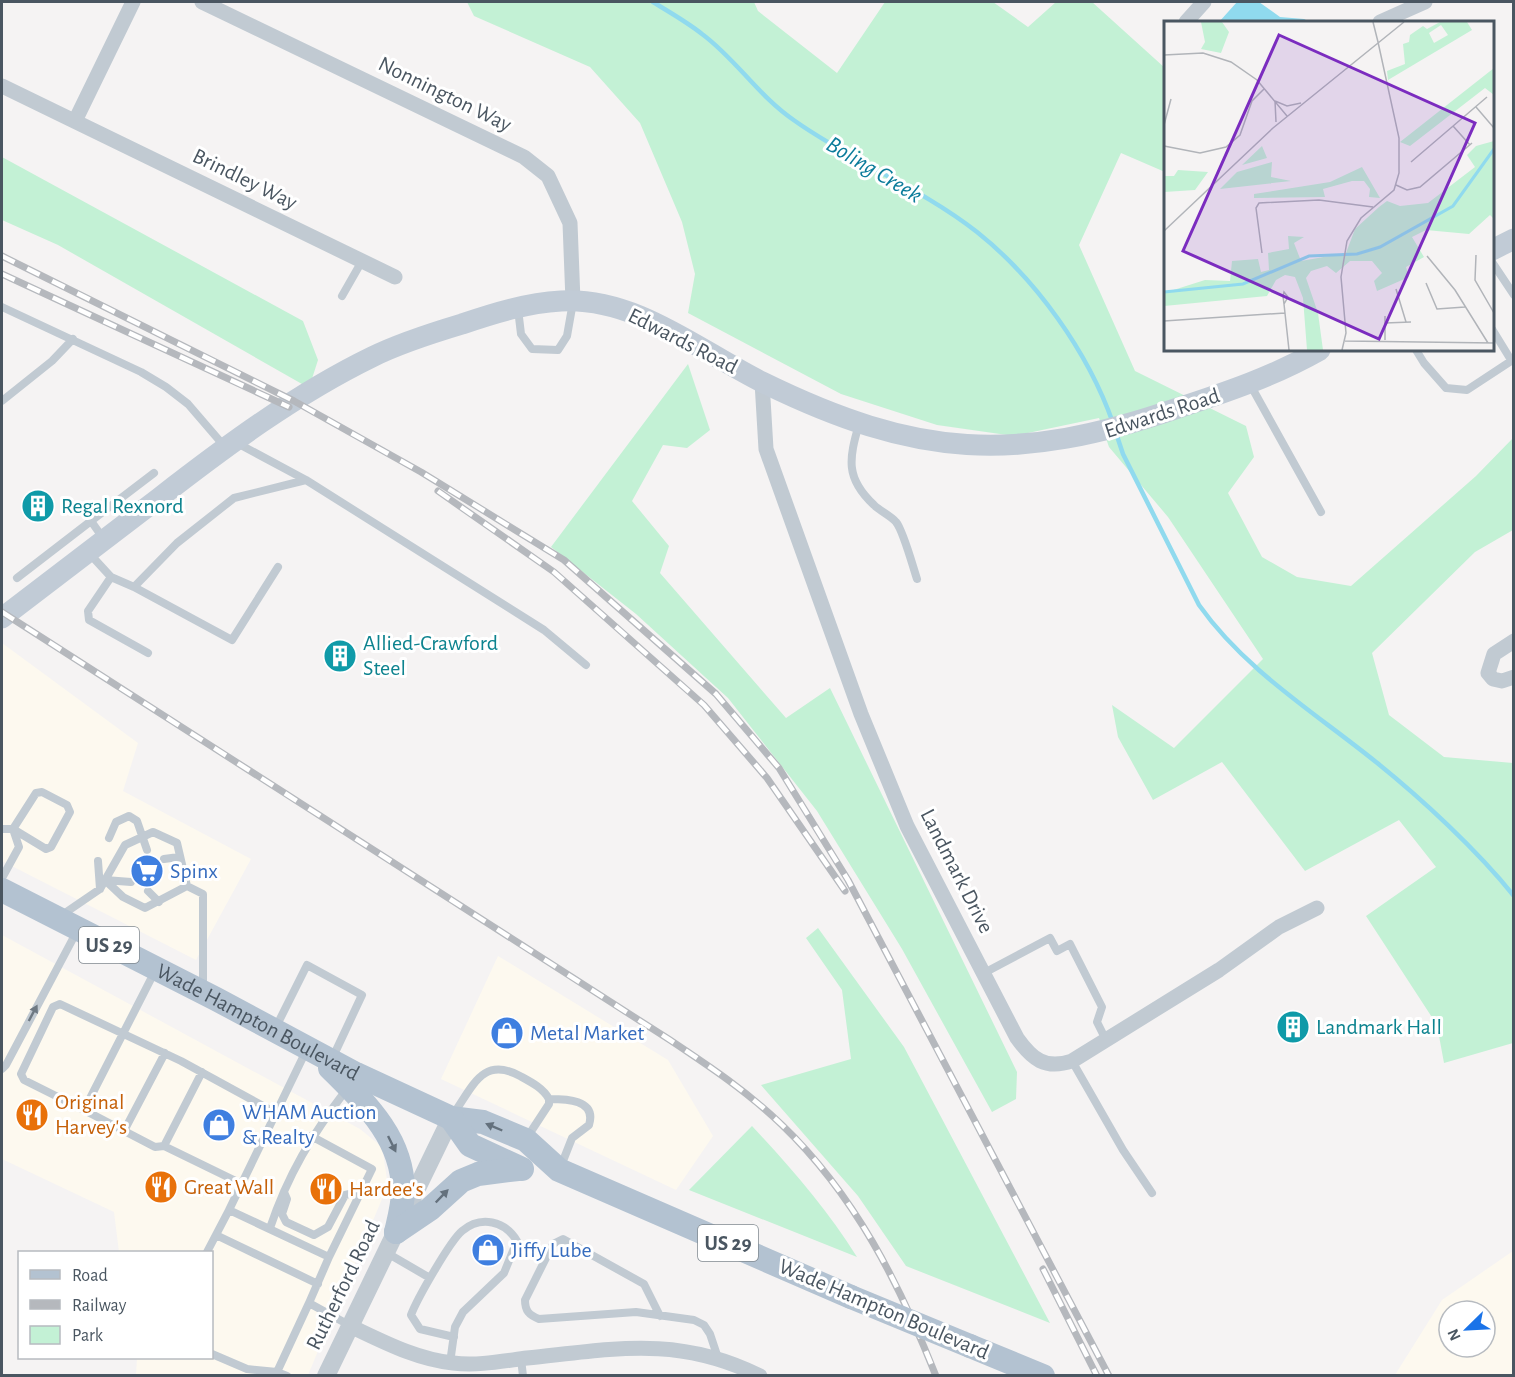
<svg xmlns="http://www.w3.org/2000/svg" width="1515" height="1377" viewBox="0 0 1515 1377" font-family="'Alegreya Sans',sans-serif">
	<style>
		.commercial { fill: #fdf9ef; fill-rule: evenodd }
		.green { fill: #c3f1d5 }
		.water { fill: #90daee }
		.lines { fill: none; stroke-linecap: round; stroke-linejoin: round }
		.stream { stroke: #90daee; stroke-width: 4.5 }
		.service { stroke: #c1cad2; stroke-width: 8 }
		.minor { stroke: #c1cad2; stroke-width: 15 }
		.tertiary { stroke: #c1cad2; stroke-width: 18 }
		.secondary { stroke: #c1cbd6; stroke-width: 21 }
		.primary { stroke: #b3c2d1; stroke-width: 24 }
		.rail-casing { stroke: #b5b8bd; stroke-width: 7 }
		.rail { stroke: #fff; stroke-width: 4.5; stroke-dasharray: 14; stroke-linecap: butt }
		.primary-bridge { stroke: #b3c2d1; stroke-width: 24 }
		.oneway { fill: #6e7983 }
		.oneway2 { fill: #64717d }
		.labels { text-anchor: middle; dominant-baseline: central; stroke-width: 6; stroke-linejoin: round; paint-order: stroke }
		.shield { fill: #fff; stroke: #808990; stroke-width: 1.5 }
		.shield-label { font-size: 21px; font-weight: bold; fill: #4a5661 }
		.street-label { font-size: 22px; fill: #4a5661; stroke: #fff }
		.culture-label { font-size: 22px; fill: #0d838f; stroke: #fff; text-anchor: start }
		.shop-label { font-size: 22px; fill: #366cbe; stroke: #fff; text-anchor: start }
		.food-label { font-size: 22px; fill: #c56008; stroke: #fff; text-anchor: start }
		.water-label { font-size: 24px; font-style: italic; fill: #0c7c9b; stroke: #fff }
		.inset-river { fill: none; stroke: #90daee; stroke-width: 3 }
		.inset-road { fill: none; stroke: #b1b4b9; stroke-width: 1.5 }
		.view { fill: #7b2cbf; fill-opacity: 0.15; stroke: #7b2cbf; stroke-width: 3 }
		.inset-edge { fill: none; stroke: #4a5661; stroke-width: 3 }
	</style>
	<rect width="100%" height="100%" fill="#f5f3f3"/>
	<path class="commercial" d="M2,643L138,743L123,791L251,859L196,960L2,861Z
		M2,935L360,1129L382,1147L387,1179L382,1199L308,1375H136L137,1358H212V1252H119L114,1212L2,1159Z
		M498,956L668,1060L713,1136L676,1190L441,1079Z
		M1513,1251V1375H1395L1442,1300ZM1449,1311H1485V1347H1449Z"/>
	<path class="green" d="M467,2H754L758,11L837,73L885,2H993L1028,27L1056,2H1092L1165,68V172L1121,153L1079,245L1135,371L1246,426L1254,457L1228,493L1262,557L1297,577L1351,586L1476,476L1513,438V530L1475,552L1372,653L1389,715L1444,757L1513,763V1043L1444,1063L1437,1025L1366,916L1436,867L1399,820L1305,871L1222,762L1153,800L1118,737L1112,705L1174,748L1263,659L1168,517L1109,447L1099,418L1014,436L937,425L841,394L688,313L695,274L682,222L640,123L590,67L474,16Z
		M2,157L303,321L318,360L309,388L58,245L2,220Z
		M688,364L710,430L687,448L663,445L632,501L669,546L660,573L786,718L830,688L1017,1072L1016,1099L992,1112L902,949L817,811L728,698L636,614L551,547Z
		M818,928L904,1047L1050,1323L906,1266L858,1196L761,1085L851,1059L842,990L806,938Z
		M752,1126C791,1168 827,1209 857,1257L689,1190Z"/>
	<path class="water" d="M1237,2H1259L1280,17L1304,19L1310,22H1219Z"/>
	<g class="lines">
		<path class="stream" d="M653,2C669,12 687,22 702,34C736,59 759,97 795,121C853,162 921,188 977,232C1036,279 1088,352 1113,423
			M1116,433L1123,454L1199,605C1245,670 1314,712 1376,762C1422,799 1477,850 1514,896"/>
		<path class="service" d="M1492,262L1514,295
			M342,296L362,261
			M2,307L141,372L166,387L188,404L225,447
			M518,309L521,334L532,349L558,350L567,336L573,302
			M1492,329L1511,360
			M1416,350L1424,363L1446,388L1467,390L1514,359
			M1251,386L1321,512
			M2,401L52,361L73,339
			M859,424C849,459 845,478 874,505C880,511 891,516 896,522C903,530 913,567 917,579
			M306,480L544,630L586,665
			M103,538L91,521L154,473
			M89,553L111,577L134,587L177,543L234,498L306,480L237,443
			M111,577L88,611L89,620L148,653
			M17,578L91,521
			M134,587L232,640L278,567
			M42,792L67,805L70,812L51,847L46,849L13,829L36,793Z
			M2,829H13L19,847L2,878
			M109,838L116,822L129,816L137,821L147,850
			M164,859L179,857
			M98,861L100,889
			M105,880L123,897L145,908L187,886
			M105,880L131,882
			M148,891L159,902
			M62,915L100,889L125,845L153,832L177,843L187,886L203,894V988
			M155,971L84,1110L155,1147L164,1146L242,1184
			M984,973L1050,938L1057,951L1070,944L1102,1007L1097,1022L1106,1040
			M276,1027L307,965L362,995L332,1059
			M306,1051L229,1210L329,1257L309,1303
			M1072,1061L1123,1150L1152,1193
			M2,1069L6,1065L77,931
			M549,1099C565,1099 597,1099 589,1125L572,1138L561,1166
			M84,1110L24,1080L21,1074L53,1007L60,1004L181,1061L276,1113
			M454,1113C473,1086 483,1056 520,1076C531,1082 543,1088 549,1099V1104L528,1136
			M124,1131L165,1053
			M311,1136L372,1169L329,1257
			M164,1146L202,1072
			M284,1192L287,1199L282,1214L286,1222L314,1235L328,1227L345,1195L363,1191
			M270,1228C288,1174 312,1135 346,1090
			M216,1235L318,1284
			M207,1252L229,1210
			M387,1253L430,1278
			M660,1316L644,1284L563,1239L553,1244L525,1300C525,1311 529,1315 539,1319L636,1312L694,1320L704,1325L710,1334L718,1358
			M212,1354L247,1369L277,1372
			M521,1359L523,1376
			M450,1363L455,1327L463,1312L504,1273L517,1241C505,1221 481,1215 462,1231C450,1241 417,1299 411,1315L420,1329L454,1337
			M287,1376L277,1372L309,1303L349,1325"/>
		<path class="minor" d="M202,2L524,157L548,176L570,223L573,301
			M1186,22L1204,2
			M1380,22L1425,2
			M2,86L395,277
			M75,121L133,2
			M762,382L766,449L861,714L907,826L1017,1038C1032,1059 1045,1070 1072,1061L1219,970L1279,927L1317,908
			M1514,641L1494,654L1488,673L1493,679L1502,681L1514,677
			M350,1326C384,1342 416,1359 453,1363C478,1366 503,1361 527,1358C614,1349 678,1335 760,1376"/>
		<path class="tertiary" d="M326,1376L451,1118"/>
		<path class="secondary" d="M1492,250L1514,239
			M2,618C54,578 106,538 159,498C226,446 296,394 372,357C400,343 432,333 462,324C494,313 527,303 561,301C636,297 698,350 762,382C917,458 1015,464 1178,408C1227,392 1274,376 1320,350"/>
		<g class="primary">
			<path id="s1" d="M2,890L216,999L356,1074L451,1118L483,1122L526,1140L559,1170L851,1297"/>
			<path d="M330,1068C365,1103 403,1138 403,1191C403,1205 399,1219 396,1232"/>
			<path d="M451,1118L470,1145L522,1169"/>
			<path d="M396,1232L430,1209L461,1181L478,1174L518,1169"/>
			<path d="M970,1346L1043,1376"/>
		</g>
		<defs>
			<path id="rail" d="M2,256L294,401L421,472L564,560L716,694L779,768L848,880L1109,1376
				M2,274L289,407
				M438,491L554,572L704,705L767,778L845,891
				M2,612L670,1040C709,1066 748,1092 782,1125C855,1195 899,1283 936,1376
				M1043,1269L1097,1376"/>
		</defs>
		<use href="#rail" class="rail-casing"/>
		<use href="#rail" class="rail"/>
		<path class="primary-bridge" d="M851,1297L970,1346"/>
	</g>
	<defs><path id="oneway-solid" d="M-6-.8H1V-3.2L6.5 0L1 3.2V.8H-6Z" transform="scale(1.5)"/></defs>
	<use class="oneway" href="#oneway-solid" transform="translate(33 1013) rotate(-62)"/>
	<g class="oneway2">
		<use href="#oneway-solid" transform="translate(494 1127) rotate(-157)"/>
		<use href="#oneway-solid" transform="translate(392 1144) rotate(64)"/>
		<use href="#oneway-solid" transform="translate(442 1196) rotate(-46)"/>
	</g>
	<defs>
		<symbol id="building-disc" viewBox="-11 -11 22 22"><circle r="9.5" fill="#0f9aa8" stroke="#fff"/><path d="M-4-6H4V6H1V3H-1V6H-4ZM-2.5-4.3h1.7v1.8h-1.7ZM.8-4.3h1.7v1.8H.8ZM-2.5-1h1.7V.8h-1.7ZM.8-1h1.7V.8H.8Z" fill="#fff"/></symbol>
		<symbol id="supermarket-disc" viewBox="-11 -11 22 22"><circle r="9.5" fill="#3f7fe0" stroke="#fff"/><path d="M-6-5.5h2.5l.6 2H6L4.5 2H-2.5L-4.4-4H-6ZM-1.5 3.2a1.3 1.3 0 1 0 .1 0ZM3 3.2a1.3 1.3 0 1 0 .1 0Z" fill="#fff"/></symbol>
		<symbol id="shop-disc" viewBox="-11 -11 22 22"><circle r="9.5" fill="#3f7fe0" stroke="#fff"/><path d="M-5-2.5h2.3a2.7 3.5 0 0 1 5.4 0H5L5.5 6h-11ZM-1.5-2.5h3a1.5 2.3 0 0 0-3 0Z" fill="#fff"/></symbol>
		<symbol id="restaurant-disc" viewBox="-11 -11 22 22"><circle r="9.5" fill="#e8710a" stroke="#fff"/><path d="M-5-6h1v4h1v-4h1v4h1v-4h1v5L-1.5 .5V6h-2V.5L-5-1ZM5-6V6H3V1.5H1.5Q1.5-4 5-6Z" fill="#fff"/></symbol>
	</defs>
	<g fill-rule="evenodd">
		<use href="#building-disc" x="19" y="487" width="38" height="38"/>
		<use href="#building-disc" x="321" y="637" width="38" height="38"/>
		<use href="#supermarket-disc" x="128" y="852" width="38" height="38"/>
		<use href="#building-disc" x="1274" y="1008" width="38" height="38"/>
		<use href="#shop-disc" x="488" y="1014" width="38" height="38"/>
		<use href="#restaurant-disc" x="13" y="1096" width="38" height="38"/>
		<use href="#shop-disc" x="200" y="1106" width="38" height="38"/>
		<use href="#restaurant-disc" x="142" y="1168" width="38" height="38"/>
		<use href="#restaurant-disc" x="307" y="1170" width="38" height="38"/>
		<use href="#shop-disc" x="469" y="1231" width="38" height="38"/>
	</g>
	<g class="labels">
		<g class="shield">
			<rect x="79" y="927" width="60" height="36" rx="4.5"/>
			<rect x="698" y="1225" width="60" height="36" rx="4.5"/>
		</g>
		<g class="shield-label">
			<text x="109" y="945">US 29</text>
			<text x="728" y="1243">US 29</text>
		</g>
		<g class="street-label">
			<text transform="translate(445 94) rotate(26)">Nonnington Way</text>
			<text transform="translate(245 179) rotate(26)">Brindley Way</text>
			<text transform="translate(683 341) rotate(27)">Edwards Road</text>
			<text transform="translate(1162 413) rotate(-18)">Edwards Road</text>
			<text transform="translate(957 871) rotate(63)">Landmark Drive</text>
			<text stroke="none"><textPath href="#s1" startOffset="288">Wade Hampton Boulevard</textPath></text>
			<text transform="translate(343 1285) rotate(-64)">Rutherford Road</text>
			<text transform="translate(884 1309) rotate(23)">Wade Hampton Boulevard</text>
		</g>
		<g class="culture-label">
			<text x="61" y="506">Regal Rexnord</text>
			<text x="363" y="643">Allied-Crawford<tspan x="363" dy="25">Steel</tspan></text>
			<text x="1316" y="1027">Landmark Hall</text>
		</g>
		<g class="shop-label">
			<text x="170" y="871">Spinx</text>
			<text x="530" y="1033">Metal Market</text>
			<text x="242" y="1112">WHAM Auction<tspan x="242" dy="25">&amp; Realty</tspan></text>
			<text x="511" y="1250">Jiffy Lube</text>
		</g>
		<g class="food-label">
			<text x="55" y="1102">Original<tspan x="55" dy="25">Harvey's</tspan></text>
			<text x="184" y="1187">Great Wall</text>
			<text x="349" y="1189">Hardee's</text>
		</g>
		<g class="water-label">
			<text transform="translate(874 170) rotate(31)">Boling Creek</text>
		</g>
	</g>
	<g transform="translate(1164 21)">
		<rect width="330" height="330" fill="#f5f3f3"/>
		<path d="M37,1H58L65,11L57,32L37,28L41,21ZM276,1H303L308,9L224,59L223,50L241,43L239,23L245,21L246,14L259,5L263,8ZM277,4L284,14L270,22L265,12ZM330,47V74L321,67L246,125L236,121ZM330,120V198L326,194L305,213L262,209L248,216L260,236L242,246L245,256L213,270L210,260L218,252L208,240H186L172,252L163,245L147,250L142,257L154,292L159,329H143L139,277L131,256L121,254L112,259L103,275L0,285V272L41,259L66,260L68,240L94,238L97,251L105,249L104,232L125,228L124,215L140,216L130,222L137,240L182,232L191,208L215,186L223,180L236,185L264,182L311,146L303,134L312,125ZM98,125L103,137L78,144ZM108,141L107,156L127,160L56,168L73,151ZM198,146L216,177L205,176L206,168L200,160H188L159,168L161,176L90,177V173L166,161ZM14,149L44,151L31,169L0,171V155H10Z" fill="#c3f1d5" fill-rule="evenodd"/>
		<path class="inset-river" d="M0,271L79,263L145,235L193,233L216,226L289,185L330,128"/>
		<path class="inset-road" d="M209,1L214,21M0,34L39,32L67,41L93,59L123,95M111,80L123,85L137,82M111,80L112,101M312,86L330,107M0,104L7,78M289,105L306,124M0,125L36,132L62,126L76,114L88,80L100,68M247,141L323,76M232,164L243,169L256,166L308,122M0,210L109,107L240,1M98,232L92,187L95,182L155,179L209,186M312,234L311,259L330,292M263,235L291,269L324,322M262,262L273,288L301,286M232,268L242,301M120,271L124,276L120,283L119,275ZM120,283L125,329M221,295V319M0,300L121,292M221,302L247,301M181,320L330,322M178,329L182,312L177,256L183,220L197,197L230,169L235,152V117L214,21"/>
		<path class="view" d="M115,14L311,102L215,318L19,230Z"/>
		<rect width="330" height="330" class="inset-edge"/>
	</g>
	<rect width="1515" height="1377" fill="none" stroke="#4a5661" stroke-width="6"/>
	<rect x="18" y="1251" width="195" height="108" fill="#ffffff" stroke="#b7bbc0" stroke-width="1.5"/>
	<rect x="30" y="1270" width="30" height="9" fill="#b3c2d1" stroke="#b7bbc0" stroke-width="1.5"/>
	<text x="72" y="1281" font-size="18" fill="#4a5661">Road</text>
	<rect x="30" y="1300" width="30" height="9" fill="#b5b8bd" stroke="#b7bbc0" stroke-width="1.5"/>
	<text x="72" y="1311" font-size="18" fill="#4a5661">Railway</text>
	<rect x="30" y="1326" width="30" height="18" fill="#c3f1d5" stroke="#b7bbc0" stroke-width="1.5"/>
	<text x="72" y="1341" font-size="18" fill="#4a5661">Park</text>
	<g transform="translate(1467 1329) rotate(246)"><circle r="28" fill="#ffffff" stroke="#b7bbc0" stroke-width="1.5"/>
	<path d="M0-4.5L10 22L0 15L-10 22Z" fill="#1a73e8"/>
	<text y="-9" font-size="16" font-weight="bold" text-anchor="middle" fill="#4a5661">N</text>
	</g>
</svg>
